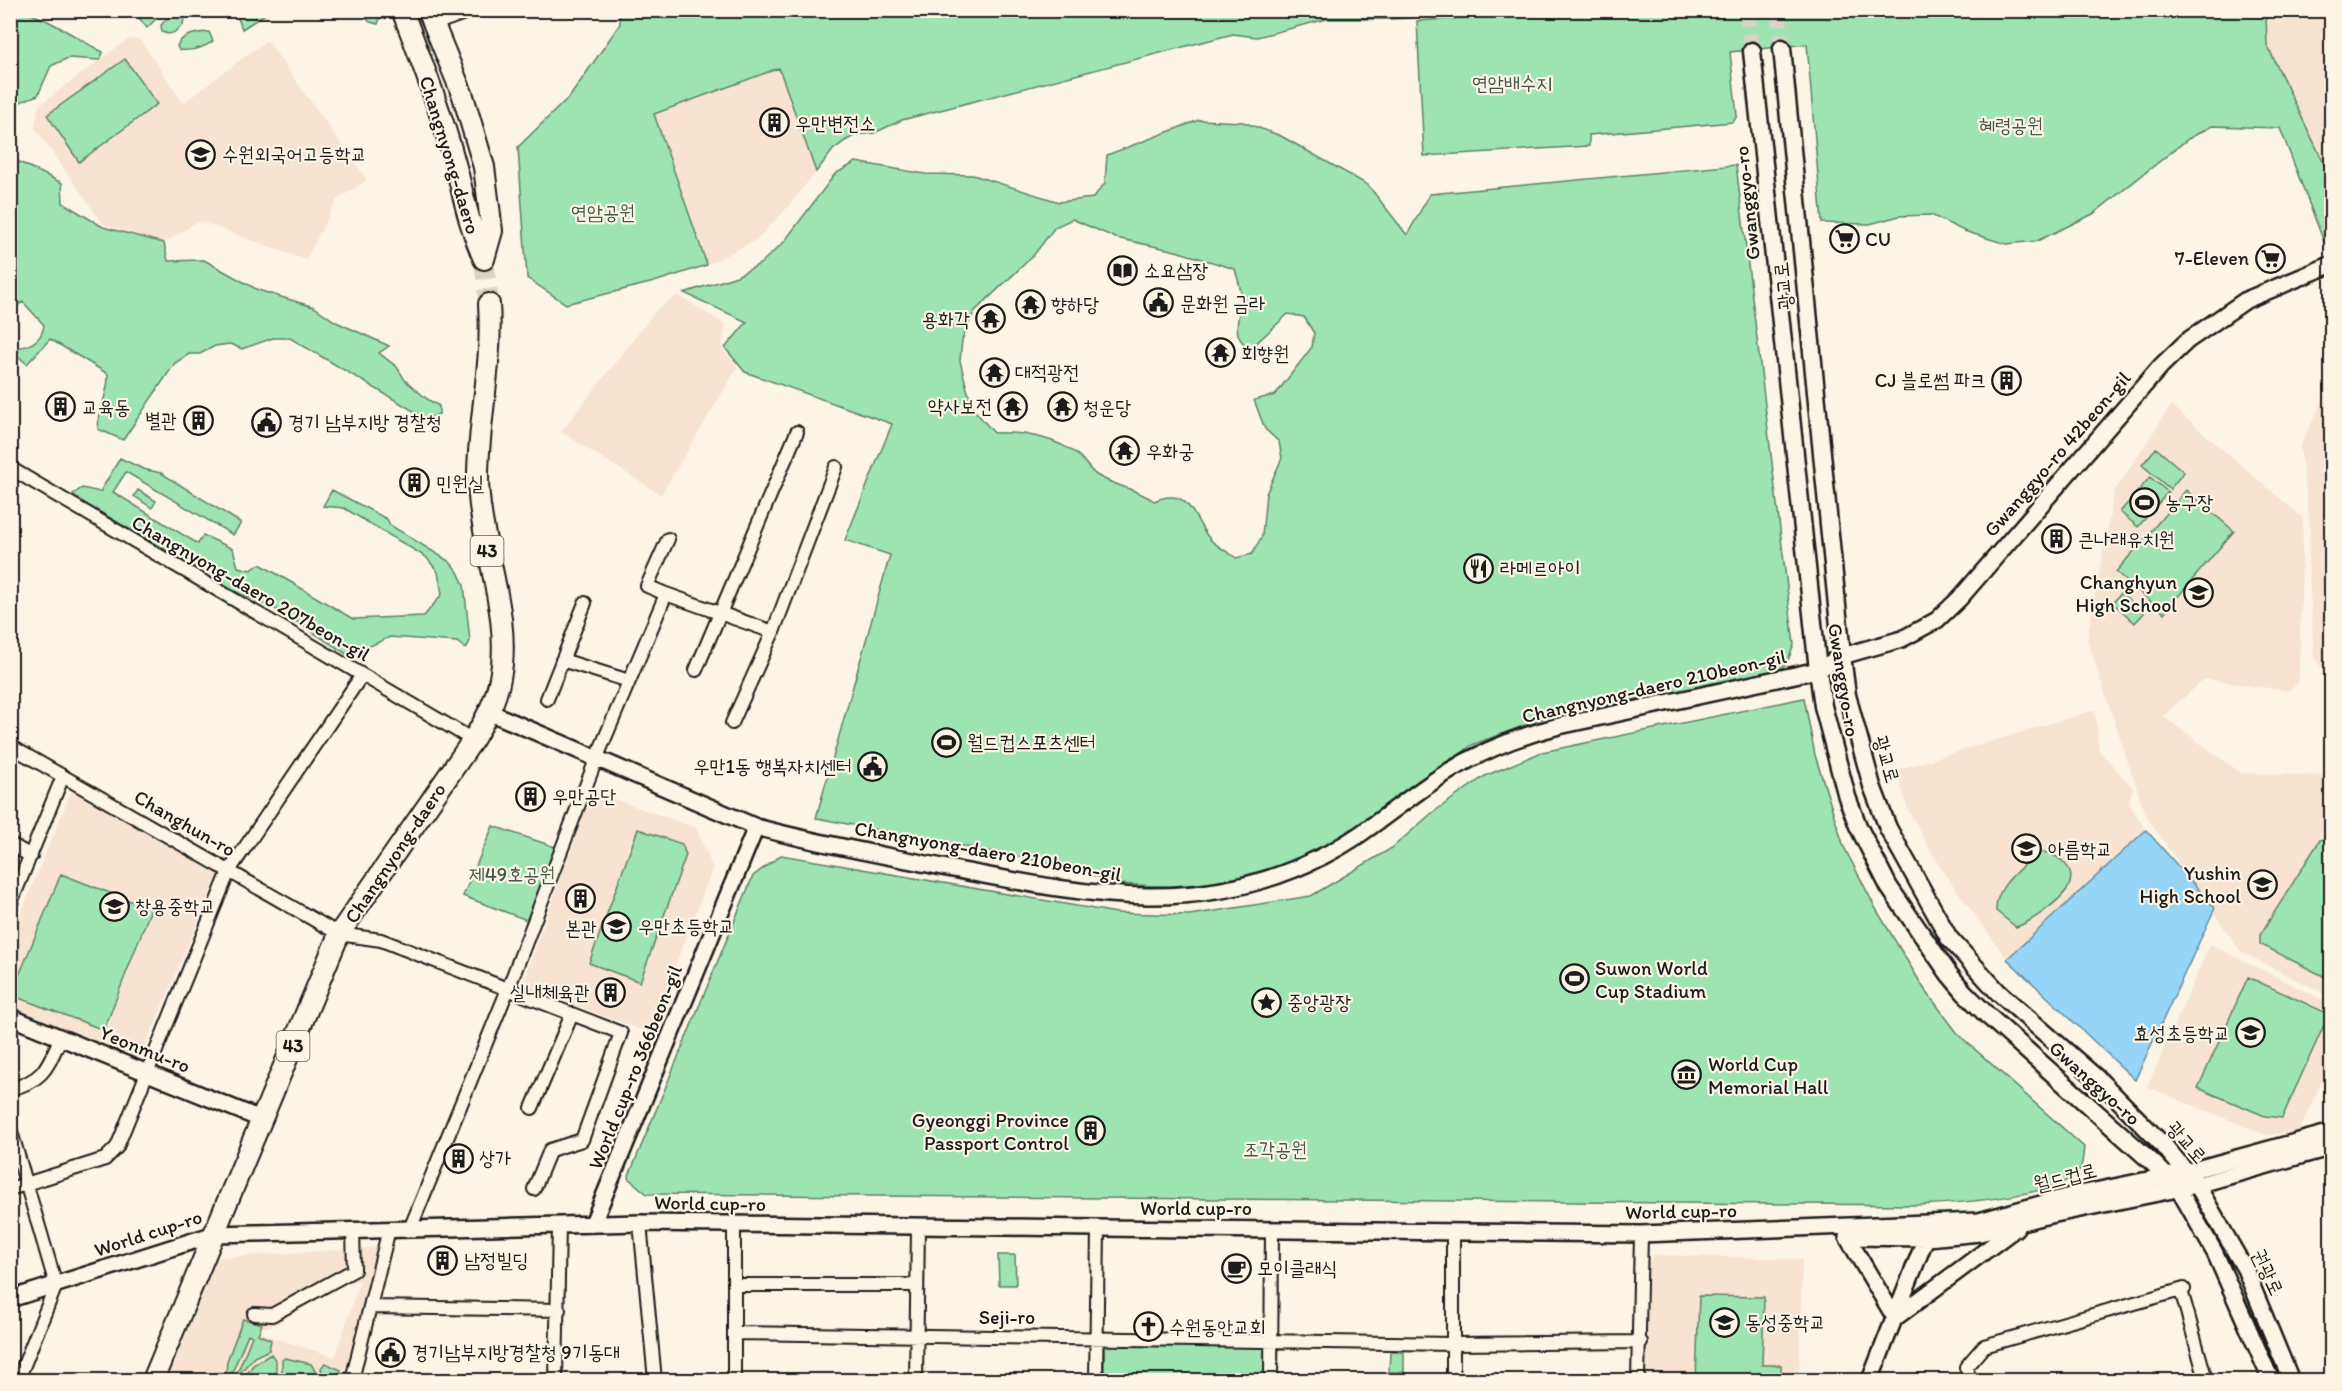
<svg xmlns="http://www.w3.org/2000/svg" width="2342" height="1391" viewBox="0 0 2342 1391" font-family="Itim,'Poor Story',sans-serif">
	<style>
		.built { fill: #f8e3d0; fill-rule: evenodd }
		.green { fill: #9ee4b1; stroke: #5d8066; stroke-width: 1.5; fill-rule: evenodd }
		.water { fill: #96d5f8; stroke: #658ba0; stroke-width: 1.5 }
		.lines { fill: none; stroke-linecap: round; stroke-linejoin: round }
		.secondary-tunnel { stroke: #dad4c7; stroke-width: 16; stroke-dasharray: 16 8; stroke-linecap: butt }
		.primary-tunnel { stroke: #dad4c7; stroke-width: 20; stroke-dasharray: 20 10; stroke-linecap: butt }
		.minor-casing { stroke: #1c1c1c; stroke-width: 16 }
		.tertiary-casing { stroke: #1c1c1c; stroke-width: 20 }
		.secondary-casing { stroke: #1c1c1c; stroke-width: 21 }
		.primary-casing { stroke: #1c1c1c; stroke-width: 24 }
		.minor { stroke: #fcf5e5; stroke-width: 12 }
		.tertiary { stroke: #fcf5e5; stroke-width: 15 }
		.secondary { stroke: #fcf5e5; stroke-width: 16 }
		.primary { stroke: #fcf5e5; stroke-width: 20 }
		.labels { text-anchor: middle; dominant-baseline: central; stroke-width: 4.5; stroke-linejoin: round; paint-order: stroke }
		.shield { fill: #fcf5e5; stroke: #5f5d58; stroke-width: 1.5 }
		.shield-label { font-size: 18px; font-weight: bold; fill: #1c1c1c }
		.park-label { font-size: 20px; fill: #435849; stroke: #fcf5e5 }
		.poi-label { font-size: 20px; fill: #1c1c1c; stroke: #fcf5e5; text-anchor: start }
		.street-label { font-size: 20px; fill: #1c1c1c; stroke: #fcf5e5 }
	</style>
	<rect width="100%" height="100%" fill="#fcf5e5"/>
	<filter id="ink" filterUnits="userSpaceOnUse"><feTurbulence type="fractalNoise" baseFrequency=".0167" numOctaves="2"/><feDisplacementMap in="SourceGraphic" scale="12" xChannelSelector="R" yChannelSelector="G"/><feConvolveMatrix kernelMatrix="1 2 1 2 8 2 1 2 1" color-interpolation-filters="sRGB"/></filter>
	<g filter="url(#ink)">
		<path class="built" d="M2269,11H2331V178L2267,45L2266,15Z
			M128,39H140L183,103L267,40L367,180L337,200L306,260L199,221L164,243L103,224L35,128L38,106Z
			M780,68L816,172L782,214L756,240L707,265L654,113Z
			M678,295L726,325L722,348L738,367L661,495L561,432L657,309Z
			M2331,383V679L2314,658L2308,560L2310,525L2300,447Z
			M2171,405L2303,518L2299,682L2288,691L2205,679L2163,716L2241,773L2331,776V997L2241,952L2146,816L2087,639L2114,492Z
			M2095,710L2099,750L2133,788L2129,803L2146,830L2007,959L1941,869L1908,810L1896,770Z
			M72,790L218,874L140,1059L11,1007V937Z
			M592,791L696,828L713,868L649,1033L522,985Z
			M2210,944L2331,1004V1061L2299,1132L2266,1135L2147,1087Z
			M380,1247L348,1380H337L341,1370L321,1368L324,1380H320L311,1364L285,1358L282,1360V1380H274L276,1361L273,1354L261,1358L246,1373L243,1380H238L237,1378L235,1380H229L248,1333L252,1336L238,1371L241,1373L254,1357L263,1352L258,1335L243,1319L227,1361L226,1373L222,1374L220,1380H165L210,1262L214,1258ZM360,1280L335,1357L262,1334L263,1327H271L344,1284Z
			M1654,1255L1802,1259L1799,1380H1646L1648,1263Z"/>
		<path class="green" d="M11,10C38,10 77,39 103,52L100,60L68,58L51,66L38,95L11,106Z
			M142,11L143,10L164,11L147,28L138,17Z
			M174,11H178L184,18L183,25C176,31 171,37 162,32L161,25Z
			M241,11V10L270,11L242,29L238,18Z
			M358,11H382L378,24L370,22Z
			M619,11V10L1512,11L1391,19H1327L1257,37L1233,34L902,120L874,133L856,135L845,141L833,150L816,172L779,68L654,114L707,265L654,282L566,304L527,278L518,147L571,95L620,24Z
			M1572,11H2269L2266,15L2267,45L2331,178V260L2280,128L2212,126L2188,139L2093,214L2037,241L2006,244L1964,231L1931,215L1899,216L1870,224L1822,223L1807,44L1730,52L1737,116L1733,122L1589,135V146L1424,156L1417,21Z
			M209,32L213,41C203,49 191,51 179,50L177,46C182,34 197,33 209,32Z
			M125,59L157,104L79,162L47,115Z
			M1199,120L1243,122L1281,136L1368,185L1407,235L1430,194L1736,165L1794,645L1787,663L1774,674L1552,715L1472,745L1358,832L1312,858L1238,882L1178,887L1118,884L1066,866L816,818L890,555L845,540L892,424L745,372L725,348L747,322L684,293L737,276L760,264L784,242L835,174L856,162L925,174L973,175L1059,202L1093,198L1105,183L1107,155ZM1072,219L1116,238L1176,251L1235,269C1237,277 1240,285 1241,293C1242,313 1227,338 1251,348L1288,314L1304,317L1314,333L1312,347L1275,395L1254,400L1265,429L1279,442L1282,458L1266,494L1262,536L1252,554L1236,558C1228,551 1215,546 1209,538C1192,517 1190,486 1154,501C1136,489 1116,486 1098,476C1090,472 1086,462 1079,456C1058,438 1021,431 994,433L975,411L967,389L960,361L962,340L974,312L1033,256L1055,227Z
			M11,158L62,183L63,203L103,227L164,243L168,261L204,260L258,290L314,307L336,322L389,346L379,353L397,367L405,380L427,399L439,406V414L427,419L290,338H273L242,349L230,344L215,346L200,354H189L175,363L123,440L98,429C98,409 109,394 108,374L50,339L27,364L11,350V348C27,348 42,342 44,325L23,302L11,309Z
			M2156,448L2184,472L2170,489L2142,465Z
			M120,458L143,469L161,473L241,523L233,535L126,472L113,492L198,544L203,535L233,549L238,567L251,570L260,564L353,619L424,616L442,594L438,572L426,557L344,508L323,506L332,490L387,519L390,525L450,562L458,572L464,585L470,641L466,649L457,642L390,637L363,649L354,659L282,612L227,588L210,572L190,564L86,504L73,494L82,488L100,492Z
			M2150,477L2168,492L2138,527L2120,512Z
			M138,490L156,501L152,508L134,496Z
			M2186,490L2234,531L2164,613L2116,572Z
			M2121,593L2144,613L2135,623L2113,603Z
			M1804,698L1815,755L1844,847L1876,909L1923,987L1959,1035L2084,1147C2083,1153 2083,1163 2080,1169C2066,1197 1946,1204 1916,1205L647,1194L628,1178L753,876L781,855L1117,913L1189,915L1235,908L1311,896L1392,848L1432,813L1485,776L1542,752Z
			M493,826L561,849L532,922L463,896Z
			M638,829L682,844L686,855L640,982L589,963Z
			M2331,838H2332L2331,980L2260,944V935L2320,840Z
			M2043,852C2059,855 2078,869 2068,888C2060,901 2030,923 2016,927L1996,911C1995,886 2019,871 2035,854Z
			M61,874L151,909L104,1030L11,995Z
			M2248,977L2329,1014L2282,1118L2265,1116L2198,1088Z
			M998,1255H1015L1016,1285H999Z
			M1699,1296L1764,1297L1762,1365H1781V1380H1696Z
			M243,1319L262,1324L258,1334L271,1340L269,1350L254,1357L240,1373L238,1371L252,1336L248,1334L229,1380H220L222,1374L226,1373L227,1361Z
			M1104,1345L1267,1347L1266,1380H1104Z
			M1390,1352H1404V1372H1389Z
			M271,1354L276,1361V1379L243,1380L253,1365Z
			M285,1358L311,1364L320,1380H282V1360Z
			M325,1363L341,1370L337,1380H324L321,1368Z"/>
		<path class="water" d="M2146,830L2215,908L2135,1080L2007,959Z"/>
		<g class="lines">
			<path class="secondary-tunnel" d="M1747,10L1752,51
				M1778,10L1782,48"/>
			<path class="primary-tunnel" d="M484,259L489,304"/>
			<defs>
				<path id="minor" d="M434,24L473,10
					M10,468L473,740
					M666,594L773,632
					M562,660L629,681
					M696,670L797,432
					M547,699L585,603
					M732,723L773,632L836,467
					M10,746L339,934L381,940L621,1033L582,1140L550,1150L534,1189
					M10,844L31,856
					M10,905L63,776
					M10,1089C45,1080 47,1067 61,1037
					M532,1108L572,1014
					M10,1128L56,1285L18,1380
					M10,1189L105,1159L117,1147L229,871L362,675
					M640,1223L655,1380
					M410,1229L508,989L597,757L666,594L647,586L668,539
					M734,1285H916
					M2181,1290L2206,1380
					M371,1307L559,1310
					M254,1314L272,1315L354,1270L353,1230
					M735,1333L1453,1344L1641,1342
					M352,1380L389,1229
					M556,1380L559,1225
					M734,1380V1225
					M916,1380L918,1227
					M1096,1380L1098,1229
					M1271,1380L1272,1230
					M1453,1380V1231
					M1638,1380L1641,1234
					M1970,1380L1966,1367L1984,1346L2184,1289"/>
				<path id="tertiary" d="M489,712L756,827C819,844 883,855 947,868C1079,893 1196,921 1323,856C1367,834 1402,801 1443,775C1479,752 1519,736 1559,726L1818,670L1842,656L1902,639L1937,620L1960,598L2161,366L2187,341L2246,300L2330,265
					M10,1017L263,1120
					M2197,1185L2245,1269L2291,1380
					M2178,1188L2215,1253L2271,1380
					M593,1223L756,827
					M1847,1237L1895,1318L2016,1228
					M1851,1237L1927,1238L1980,1233L2041,1217L2197,1185L2332,1147
					M10,1299L215,1234L640,1223L1641,1234L1979,1221L2066,1197L2186,1172L2332,1132
					M1870,1380L1929,1230"/>
				<path id="secondary" d="M1782,48L1842,656L1847,695L1872,786L1888,828L1949,938L1998,992L2101,1082L2165,1147L2197,1185
					M1752,51L1818,670L1823,706L1847,797L1858,826L1889,887L1949,974L1964,992L1987,1015L2153,1163L2178,1188"/>
				<path id="primary" d="M402,10C422,62 442,114 456,167C465,201 469,226 484,259
					M428,10L463,96L484,167L492,231L484,259
					M153,1380L339,934L473,740C485,720 496,701 500,678C513,612 477,540 478,473C479,417 493,362 489,304"/>
			</defs>
			<use href="#minor" class="minor-casing"/>
			<use href="#tertiary" class="tertiary-casing"/>
			<use href="#secondary" class="secondary-casing"/>
			<use href="#primary" class="primary-casing"/>
			<use href="#minor" class="minor"/>
			<use href="#tertiary" class="tertiary"/>
			<use href="#secondary" class="secondary"/>
			<use href="#primary" class="primary"/>
		</g>
	</g>
	<defs>
		<symbol id="building-ring" viewBox="-11 -11 22 22"><circle r="9.5" fill="#fcf5e5" stroke="#1c1c1c" stroke-width="1.5"/><path d="M-4-6H4V6H1V3H-1V6H-4ZM-2.5-4.3h1.7v1.8h-1.7ZM.8-4.3h1.7v1.8H.8ZM-2.5-1h1.7V.8h-1.7ZM.8-1h1.7V.8H.8Z" fill="#1c1c1c"/></symbol>
		<symbol id="school-ring" viewBox="-11 -11 22 22"><circle r="9.5" fill="#fcf5e5" stroke="#1c1c1c" stroke-width="1.5"/><path d="M0-5L7-2L0 1L-7-2ZM-4 1L0 2.5L4 1V4Q0 6-4 4Z" fill="#1c1c1c"/></symbol>
		<symbol id="supermarket-ring" viewBox="-11 -11 22 22"><circle r="9.5" fill="#fcf5e5" stroke="#1c1c1c" stroke-width="1.5"/><path d="M-6-5.5h2.5l.6 2H6L4.5 2H-2.5L-4.4-4H-6ZM-1.5 3.2a1.3 1.3 0 1 0 .1 0ZM3 3.2a1.3 1.3 0 1 0 .1 0Z" fill="#1c1c1c"/></symbol>
		<symbol id="library-ring" viewBox="-11 -11 22 22"><circle r="9.5" fill="#fcf5e5" stroke="#1c1c1c" stroke-width="1.5"/><path d="M-6-4Q-3-5.5-.7-3.5V5Q-3 3-6 4ZM6-4Q3-5.5 .7-3.5V5Q3 3 6 4Z" fill="#1c1c1c"/></symbol>
		<symbol id="civic-ring" viewBox="-11 -11 22 22"><circle r="9.5" fill="#fcf5e5" stroke="#1c1c1c" stroke-width="1.5"/><path d="M-.6-6.5H3V-4.5H.6V-3L4-1V1h2V6H-6V1h2V-1L-.6-3ZM-1.2 2.5V6h2.4V2.5Z" fill="#1c1c1c"/></symbol>
		<symbol id="temple-ring" viewBox="-11 -11 22 22"><circle r="9.5" fill="#fcf5e5" stroke="#1c1c1c" stroke-width="1.5"/><path d="M0-6L5-2H3V0L6.5 2.5H4V6H1.5V3h-3V6H-4V2.5H-6.5L-3 0V-2H-5Z" fill="#1c1c1c"/></symbol>
		<symbol id="stadium-ring" viewBox="-11 -11 22 22"><circle r="9.5" fill="#fcf5e5" stroke="#1c1c1c" stroke-width="1.5"/><path d="M0-5a6.5 5 0 1 0 0 10a6.5 5 0 1 0 0-10ZM-3.5-1.8h7v3.6h-7Z" fill="#1c1c1c"/></symbol>
		<symbol id="restaurant-ring" viewBox="-11 -11 22 22"><circle r="9.5" fill="#fcf5e5" stroke="#1c1c1c" stroke-width="1.5"/><path d="M-5-6h1v4h1v-4h1v4h1v-4h1v5L-1.5 .5V6h-2V.5L-5-1ZM5-6V6H3V1.5H1.5Q1.5-4 5-6Z" fill="#1c1c1c"/></symbol>
		<symbol id="sight-ring" viewBox="-11 -11 22 22"><circle r="9.5" fill="#fcf5e5" stroke="#1c1c1c" stroke-width="1.5"/><path d="M0-6L1.8-2.2L6-1.7L2.9 1.2L3.7 5.4L0 3.3L-3.7 5.4L-2.9 1.2L-6-1.7L-1.8-2.2Z" fill="#1c1c1c"/></symbol>
		<symbol id="museum-ring" viewBox="-11 -11 22 22"><circle r="9.5" fill="#fcf5e5" stroke="#1c1c1c" stroke-width="1.5"/><path d="M0-6L6-3V-2H-6V-3ZM-5-1h2V3h-2ZM-1-1h2V3h-2ZM3-1h2V3H3ZM-6 4H6V6H-6Z" fill="#1c1c1c"/></symbol>
		<symbol id="cafe-ring" viewBox="-11 -11 22 22"><circle r="9.5" fill="#fcf5e5" stroke="#1c1c1c" stroke-width="1.5"/><path d="M-5.5-4.5H6V0H3Q3 3.5 0 3.5H-2.5Q-5.5 3.5-5.5 0ZM3-3.2v2h1.7v-2ZM-6 4.5H4V6H-6Z" fill="#1c1c1c"/></symbol>
		<symbol id="church-ring" viewBox="-11 -11 22 22"><circle r="9.5" fill="#fcf5e5" stroke="#1c1c1c" stroke-width="1.5"/><path d="M-1.2-6h2.4v3.5h3.3v2.4h-3.3V6h-2.4V-.1h-3.3v-2.4h3.3Z" fill="#1c1c1c"/></symbol>
	</defs>
	<g fill-rule="evenodd">
		<use href="#building-ring" x="758" y="106" width="33" height="33"/>
		<use href="#school-ring" x="184" y="138" width="33" height="33"/>
		<use href="#supermarket-ring" x="1828" y="222" width="33" height="33"/>
		<use href="#supermarket-ring" x="2254" y="242" width="33" height="33"/>
		<use href="#library-ring" x="1106" y="254" width="33" height="33"/>
		<use href="#civic-ring" x="1142" y="286" width="33" height="33"/>
		<use href="#temple-ring" x="1014" y="288" width="33" height="33"/>
		<use href="#temple-ring" x="974" y="302" width="33" height="33"/>
		<use href="#temple-ring" x="1204" y="336" width="33" height="33"/>
		<use href="#temple-ring" x="978" y="356" width="33" height="33"/>
		<use href="#building-ring" x="1990" y="364" width="33" height="33"/>
		<use href="#temple-ring" x="996" y="390" width="33" height="33"/>
		<use href="#building-ring" x="44" y="390" width="33" height="33"/>
		<use href="#temple-ring" x="1046" y="390" width="33" height="33"/>
		<use href="#building-ring" x="182" y="404" width="33" height="33"/>
		<use href="#civic-ring" x="250" y="406" width="33" height="33"/>
		<use href="#temple-ring" x="1108" y="434" width="33" height="33"/>
		<use href="#building-ring" x="398" y="466" width="33" height="33"/>
		<use href="#stadium-ring" x="2128" y="486" width="33" height="33"/>
		<use href="#building-ring" x="2040" y="522" width="33" height="33"/>
		<use href="#restaurant-ring" x="1462" y="552" width="33" height="33"/>
		<use href="#school-ring" x="2182" y="576" width="33" height="33"/>
		<use href="#stadium-ring" x="930" y="726" width="33" height="33"/>
		<use href="#civic-ring" x="856" y="750" width="33" height="33"/>
		<use href="#building-ring" x="514" y="780" width="33" height="33"/>
		<use href="#school-ring" x="2010" y="832" width="33" height="33"/>
		<use href="#school-ring" x="2246" y="868" width="33" height="33"/>
		<use href="#building-ring" x="564" y="882" width="33" height="33"/>
		<use href="#school-ring" x="98" y="890" width="33" height="33"/>
		<use href="#school-ring" x="600" y="910" width="33" height="33"/>
		<use href="#stadium-ring" x="1558" y="962" width="33" height="33"/>
		<use href="#building-ring" x="594" y="976" width="33" height="33"/>
		<use href="#sight-ring" x="1250" y="986" width="33" height="33"/>
		<use href="#school-ring" x="2234" y="1016" width="33" height="33"/>
		<use href="#museum-ring" x="1670" y="1058" width="33" height="33"/>
		<use href="#building-ring" x="1074" y="1114" width="33" height="33"/>
		<use href="#building-ring" x="442" y="1142" width="33" height="33"/>
		<use href="#building-ring" x="426" y="1244" width="33" height="33"/>
		<use href="#cafe-ring" x="1220" y="1252" width="33" height="33"/>
		<use href="#school-ring" x="1708" y="1306" width="33" height="33"/>
		<use href="#church-ring" x="1132" y="1310" width="33" height="33"/>
		<use href="#civic-ring" x="374" y="1336" width="33" height="33"/>
	</g>
	<g class="labels">
		<g class="shield">
			<rect x="470.5" y="536" width="33" height="30" rx="4.5"/>
			<rect x="276.5" y="1031" width="33" height="30" rx="4.5"/>
		</g>
		<g class="shield-label">
			<text x="487" y="551">43</text>
			<text x="293" y="1046">43</text>
		</g>
		<g class="park-label">
			<text x="1512" y="83">연암배수지</text>
			<text x="2011" y="125">혜령공원</text>
			<text x="603" y="212">연암공원</text>
			<text x="512" y="874">제49호공원</text>
			<text x="1275" y="1149">조각공원</text>
		</g>
		<g class="poi-label">
			<text x="795" y="123">우만변전소</text>
			<text x="222" y="154">수원외국어고등학교</text>
			<text x="1865" y="239">CU</text>
			<text x="2249" y="258" text-anchor="end">7-Eleven</text>
			<text x="1144" y="270">소요삼장</text>
			<text x="1180" y="303">문화원 금라</text>
			<text x="1051" y="304">향하당</text>
			<text x="970" y="319" text-anchor="end">용화각</text>
			<text x="1241" y="353">회향원</text>
			<text x="1015" y="372">대적광전</text>
			<text x="1986" y="380" text-anchor="end">CJ 블로썸 파크</text>
			<text x="992" y="406" text-anchor="end">약사보전</text>
			<text x="82" y="407">교육동</text>
			<text x="1083" y="407">청운당</text>
			<text x="177" y="420" text-anchor="end">별관</text>
			<text x="288" y="422">경기 남부지방 경찰청</text>
			<text x="1146" y="451">우화궁</text>
			<text x="436" y="483">민원실</text>
			<text x="2165" y="502">농구장</text>
			<text x="2078" y="539">큰나래유치원</text>
			<text x="1500" y="568">라메르아이</text>
			<text x="2177" y="582" text-anchor="end">Changhyun<tspan x="2177" dy="23">High School</tspan></text>
			<text x="967" y="742">월드컵스포츠센터</text>
			<text x="852" y="766" text-anchor="end">우만1동 행복자치센터</text>
			<text x="552" y="796">우만공단</text>
			<text x="2048" y="849">아름학교</text>
			<text x="2241" y="873" text-anchor="end">Yushin<tspan x="2241" dy="23">High School</tspan></text>
			<text x="135" y="906">창용중학교</text>
			<text x="638" y="926">우만초등학교</text>
			<text x="581" y="928" text-anchor="middle">본관</text>
			<text x="1595" y="968">Suwon World<tspan x="1595" dy="23">Cup Stadium</tspan></text>
			<text x="590" y="992" text-anchor="end">실내체육관</text>
			<text x="1287" y="1002">중앙광장</text>
			<text x="2230" y="1033" text-anchor="end">효성초등학교</text>
			<text x="1708" y="1064">World Cup<tspan x="1708" dy="23">Memorial Hall</tspan></text>
			<text x="1069" y="1120" text-anchor="end">Gyeonggi Province<tspan x="1069" dy="23">Passport Control</tspan></text>
			<text x="479" y="1158">상가</text>
			<text x="464" y="1260">남정빌딩</text>
			<text x="1257" y="1268">모이클래식</text>
			<text x="1745" y="1322">동성중학교</text>
			<text x="1169" y="1327">수원동안교회</text>
			<text x="412" y="1352">경기남부지방경찰청 9기동대</text>
		</g>
		<g class="street-label">
			<text transform="translate(450 155) rotate(73)">Changnyong-daero</text>
			<text transform="translate(1747 203) rotate(-96)">Gwanggyo-ro</text>
			<text transform="translate(1783 286) rotate(-96)">광교로</text>
			<text transform="translate(2057 454) rotate(-49)">Gwanggyo-ro 42beon-gil</text>
			<text transform="translate(251 588) rotate(30)">Changnyong-daero 207beon-gil</text>
			<text transform="translate(1844 680) rotate(81)">Gwanggyo-ro</text>
			<text transform="translate(1654 686) rotate(-13)">Changnyong-daero 210beon-gil</text>
			<text transform="translate(1887 759) rotate(74)">광교로</text>
			<text transform="translate(185 823) rotate(30)">Changhun-ro</text>
			<text transform="translate(988 851) rotate(10)">Changnyong-daero 210beon-gil</text>
			<text transform="translate(395 853) rotate(-56)">Changnyong-daero</text>
			<text transform="translate(145 1049) rotate(22)">Yeonmu-ro</text>
			<text transform="translate(635 1067) rotate(-68)">World cup-ro 366beon-gil</text>
			<text transform="translate(2095 1083) rotate(42)">Gwanggyo-ro</text>
			<text transform="translate(2187 1142) rotate(49)">광교로</text>
			<text transform="translate(2065 1177) rotate(-14)">월드컵로</text>
			<text transform="translate(710 1203) rotate(1)">World cup-ro</text>
			<text x="1196" y="1208">World cup-ro</text>
			<text transform="translate(1681 1211) rotate(-1)">World cup-ro</text>
			<text transform="translate(148 1233) rotate(-18)">World cup-ro</text>
			<text transform="translate(2268 1272) rotate(65)">권광로</text>
			<text x="1007" y="1317">Seji-ro</text>
		</g>
	</g>
	<rect width="2342" height="1391" fill="none" stroke="#fcf5e5" stroke-width="36"/>
	<rect x="18" y="18" width="2306" height="1355" fill="none" stroke="#1c1c1c" stroke-width="2" filter="url(#ink)"/>
</svg>
